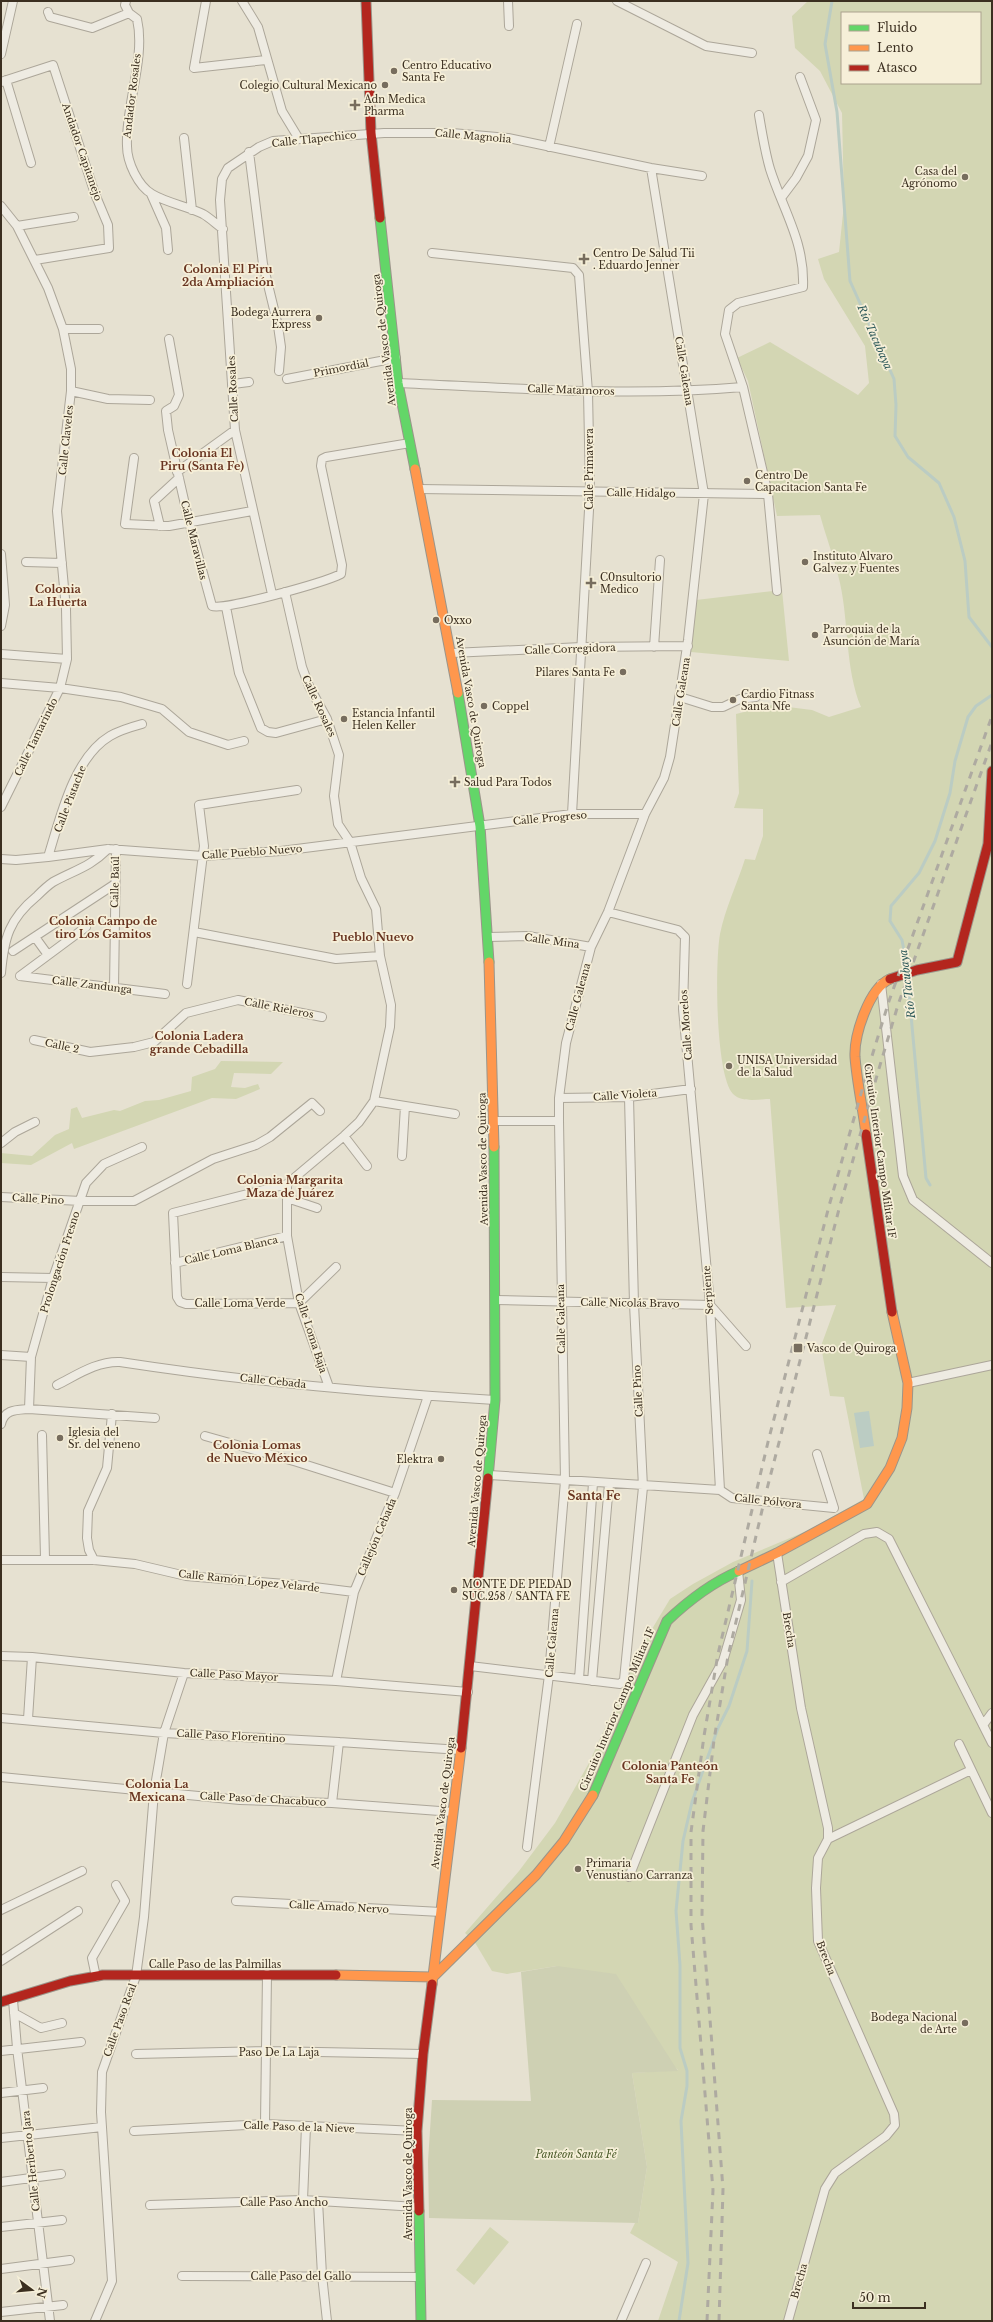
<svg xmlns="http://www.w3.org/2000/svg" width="993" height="2322" viewBox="0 0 993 2322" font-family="'Libre Baskerville',serif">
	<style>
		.green { fill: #d3d6b3; fill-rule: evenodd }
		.cemetery { fill: #ced0b3 }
		.water { fill: #bbccc3 }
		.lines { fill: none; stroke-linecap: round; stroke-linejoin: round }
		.stream { stroke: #bbccc3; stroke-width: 3 }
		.street-casing { stroke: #aca699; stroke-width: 10 }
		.fast-casing { stroke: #9b958a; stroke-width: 11 }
		.slow-casing { stroke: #9b958a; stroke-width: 11 }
		.jam-casing { stroke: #9b958a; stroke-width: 11 }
		.street { stroke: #eeebe2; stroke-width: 8 }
		.fast { stroke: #63d668; stroke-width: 9 }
		.slow { stroke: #ff974d; stroke-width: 9 }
		.jam { stroke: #b3261e; stroke-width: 9 }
		.rail { stroke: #aeaaa1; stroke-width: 3; stroke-dasharray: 7 7; stroke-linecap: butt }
		.poi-dot { fill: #776d5e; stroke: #f6efd8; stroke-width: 1.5 }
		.labels { text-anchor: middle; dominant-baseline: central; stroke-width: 3.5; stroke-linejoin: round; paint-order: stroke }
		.poi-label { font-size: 10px; fill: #3b2f20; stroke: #f6efd8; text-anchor: start }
		.street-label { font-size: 10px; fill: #3b2f20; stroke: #f6efd8 }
		.park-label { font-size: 10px; font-style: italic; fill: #485827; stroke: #f6efd8 }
		.neighbourhood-label { font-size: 11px; font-weight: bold; fill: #683420; stroke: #f6efd8 }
		.water-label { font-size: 11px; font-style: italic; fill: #305b5b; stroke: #f6efd8 }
		.quarter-label { font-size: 12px; font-weight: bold; fill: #683420; stroke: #f6efd8 }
	</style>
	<rect width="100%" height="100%" fill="#e6e1d1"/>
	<path class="green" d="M808,1H992V2321H658L678,2262L630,2233L635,2223H638L647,2167L632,2073L678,2070L557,1966L507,1974L492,1971L474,1941L465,1933L519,1871L555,1823L589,1763L643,1644L670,1599L693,1584L733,1562L809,1530L864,1499L844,1397L830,1396L821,1346L836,1305L786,1308L770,1099C759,1099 742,1103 733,1094C715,1074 715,962 720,934C725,909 737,884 745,859L755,860L763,836V809L734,808L739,793L736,714L772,705L812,710L829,717L861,707C845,668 849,624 840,583C835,560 826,537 820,515L777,516L748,381L737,358L770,342L858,395L869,383L865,346L824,279L818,259L839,252L844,204L842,113L820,71L795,48L792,16ZM842,13H980V83H842Z
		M782,590L789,661L691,652L696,600Z
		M221,1061L283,1062L271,1074L234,1073L231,1087L245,1088L258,1084L260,1089L236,1099L212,1098L74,1149L72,1143L31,1165L1,1163V1153L32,1156L55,1135L69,1129L71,1109L77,1107L82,1118L114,1110L120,1111L145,1101L159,1100L191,1091L192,1077L215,1069Z
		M490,2227L509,2242L474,2285L456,2270Z"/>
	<path class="cemetery" d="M557,1966L616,1974L678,2071L632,2073L647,2167L638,2223L429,2218L428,2161L432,2100L531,2101L521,1972Z"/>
	<path class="water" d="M869,1411L874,1446L860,1448L854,1413Z"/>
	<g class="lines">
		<path class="stream" d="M832,1L825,44L837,112L850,281L894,379L896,405L895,436L908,457L939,483L954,517L965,561L969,617L992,647
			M930,1185L926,1178L906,961L902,940L890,921L891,906L919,873L935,841L950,793L955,761L968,717L976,706L992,695
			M679,2321L688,2263L681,2121L687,2086V2071L680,2048V1965L676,1911L683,1841L692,1802L718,1728L729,1706L747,1651L752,1581"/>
		<defs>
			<path id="street" d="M126,1L125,5L129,13
				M206,1L194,68L266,60
				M242,1L258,27L282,111L299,139
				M508,1L509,26
				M617,1L706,46L752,53
				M48,12L50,17L92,28L129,13
				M129,13L137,19C146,58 125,107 127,146C127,162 138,186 152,194C167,203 187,206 203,214C210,218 216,224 223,229
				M1,54L13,1
				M6,80L31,163
				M1,82L53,65L95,194L108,225L109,248L35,260
				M759,115C762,133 765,152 770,169C783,210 805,242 803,287L738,303L729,310L725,334L743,387L768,494L777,591
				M184,138L192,210
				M549,147L577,24
				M249,152L263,264L278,326L281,347L279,371
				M151,194L166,228L168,250
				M781,198L796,178L808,156L816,120L800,77
				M1,206L17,226L48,288L63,329L71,369V391L57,511L66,609L67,659L60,688L1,807
				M17,226L74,217
				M432,253L573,268L579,275L588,392L590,492L572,814
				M63,329H99
				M169,339L179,395L174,406L166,411L168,430L189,522L212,606C224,611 325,582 341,574L342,565L321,466L322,459L326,457L410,443
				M287,379L396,358
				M398,383C513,388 628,397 743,387
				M233,384L249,382
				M71,391L108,399L150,400
				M134,458L125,524L169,526L252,511
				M177,472L235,430
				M419,489L768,494
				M160,526L154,501L179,478
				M1,554L5,605L1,626
				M26,562L62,563
				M285,592L302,667L309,686L327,719L339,755L334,796L338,824L350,842L361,878L376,909L380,956L391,1005L390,1027L374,1101L359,1122L344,1136L287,1184L173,1213L177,1297L180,1302L186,1304L299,1303L336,1267
				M272,594L235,430L220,200L222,179L228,168L259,147L273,141L384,133H452L508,138L651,168L702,176
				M226,607L239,673L261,728L268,732L276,733L327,719
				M654,647L660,560
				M452,653L582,647L688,646
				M1,654L67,659
				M1,683L60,688L121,697L162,709L189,732L228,745L244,741
				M680,697L712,707H723L740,699L756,697
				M48,857C60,819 73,758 110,736C120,730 131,727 142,724
				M1,859L16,860L48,857L108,849L203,856L281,851L572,814H645
				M608,912L678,930L685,937L683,1009L710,1305L720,1490
				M194,932L336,959L380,956
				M35,937L48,955
				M488,937L528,936L591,947
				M13,951L115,884
				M1,973C4,938 9,919 37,896C42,891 47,886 53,882C75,870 90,867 108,849
				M20,976L165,994
				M20,976L86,927
				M187,984L204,846L199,805L297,790
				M881,984L903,1176L913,1200L992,1263
				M114,988L116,849
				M34,1040L90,1052L134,1047L154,1042L186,1013L238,1000L322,1017
				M559,1098L629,1097L691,1089
				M374,1101L455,1114
				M494,1121H559
				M344,1136L367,1166
				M1,1143L15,1132L35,1122
				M402,1156L405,1106
				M287,1184V1236L299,1303L329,1387
				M1,1197L81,1201H134L213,1159L256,1145L270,1137L312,1103L320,1111
				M287,1198L317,1208
				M175,1263L287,1236
				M1,1277L53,1278
				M495,1300L710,1305L746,1346
				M1,1355L31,1357
				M908,1383L992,1365
				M57,1385C77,1375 97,1361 120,1362C244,1381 370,1393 495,1400
				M29,1409L31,1357L53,1278L86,1183L104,1164L142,1147
				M1,1424C4,1409 17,1410 29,1409L155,1418
				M42,1435L45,1558
				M205,1436L297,1462L395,1493
				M489,1475L720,1490L732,1498L834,1508L817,1454
				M777,1553L801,1708L828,1828V1839L818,1858L816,1888L818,1941L894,2114L895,2125L886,2136L835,2173L825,2189L788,2321
				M1,1560H94L135,1564L186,1576L298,1585L354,1592
				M94,1560L89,1550L87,1538L88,1511L107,1468L112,1414
				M781,1582L864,1534L877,1532L889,1539L992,1743
				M1,1656L32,1657L184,1673L336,1681L468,1692
				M470,1666L620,1684L624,1680L643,1487L634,1304L629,1097
				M579,1679L593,1483
				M336,1681L354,1592L395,1493L428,1396
				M592,1681L609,1484
				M1,1718L164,1733L339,1742L461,1750
				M28,1719L32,1657
				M983,1725L992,1713
				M959,1744L992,1813
				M1,1777L240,1800L332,1803L453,1812
				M332,1803L339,1742
				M828,1839L971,1770
				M527,1847L549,1675L565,1481L559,1121V1098L566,1043L591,947L608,912L645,814L664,778L670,757L688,640L704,494L651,168
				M629,1877L693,1715L723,1661L741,1600L738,1571
				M236,1901L441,1912
				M1,1910L82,1871
				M1,1961L78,1911
				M96,1977L92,1958L125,1901L116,1885
				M13,2000L17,2048L50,2321
				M14,2013L41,2028L62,2023
				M1,2051L81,2042
				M136,2054L266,2051L423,2054
				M1,2093L43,2088
				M265,2124L267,1974
				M134,2131L265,2124L417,2131
				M1,2138L102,2127
				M1,2182L61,2174
				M303,2200L306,2126
				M318,2201L322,2275L327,2321
				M150,2205L303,2200L417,2207
				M1,2227L62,2220
				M1,2269L70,2260
				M182,2276L420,2277
				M1,2312L63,2305
				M95,2321L112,2281L101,2112L102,2072L136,1976L144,1917L154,1792L164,1733L184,1673
				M621,2321L646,2263"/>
			<path id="fast" d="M380,218L398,383L415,469
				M458,693L480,826L489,962
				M488,1478L495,1400L494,1147
				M593,1795L667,1621C689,1600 711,1583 739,1571
				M419,2211L421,2321"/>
			<path id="slow" d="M415,469L458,693
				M489,962L494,1147
				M866,1134C863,1109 857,1083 855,1057C854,1035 869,988 890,979
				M739,1571L777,1553L867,1504L890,1468L902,1438L907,1408L908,1383L892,1312
				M336,1975L433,1977L536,1875L564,1841L593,1795
				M432,1984L461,1748"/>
			<path id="jam" d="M366,1L371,133L380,218
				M890,979L917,970L957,962L988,844L992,771
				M866,1134L892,1312
				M461,1748L488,1478
				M1,2002L70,1981L103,1975H336
				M419,2211L417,2131L423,2054L432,1984"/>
		</defs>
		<use href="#street" class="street-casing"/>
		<use href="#fast" class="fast-casing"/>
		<use href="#slow" class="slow-casing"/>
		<use href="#jam" class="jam-casing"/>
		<use href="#street" class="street"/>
		<use href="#fast" class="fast"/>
		<use href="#slow" class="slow"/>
		<use href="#jam" class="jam"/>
		<path class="rail" d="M707,2321L713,2190L691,1925V1832L704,1736L718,1654L768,1442L829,1206L868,1069L889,1001L992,716
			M719,2321L723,2189L702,1915L703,1831L714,1740L728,1656L767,1489L839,1209L878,1072L898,1005L992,742"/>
	</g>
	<g class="poi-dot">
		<circle cx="394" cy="71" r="4"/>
		<circle cx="385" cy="85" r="4"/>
		<path d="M353 99h4v4h4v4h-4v4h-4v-4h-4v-4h4z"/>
		<circle cx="965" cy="177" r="4"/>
		<path d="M582 253h4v4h4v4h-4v4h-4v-4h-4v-4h4z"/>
		<circle cx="319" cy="318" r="4"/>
		<circle cx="747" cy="481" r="4"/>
		<circle cx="805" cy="562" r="4"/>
		<path d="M589 577h4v4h4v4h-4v4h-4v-4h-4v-4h4z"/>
		<circle cx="436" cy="620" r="4"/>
		<circle cx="815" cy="635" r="4"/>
		<circle cx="623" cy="672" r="4"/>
		<circle cx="733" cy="700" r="4"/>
		<circle cx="484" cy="706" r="4"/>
		<circle cx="344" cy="719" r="4"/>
		<path d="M453 776h4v4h4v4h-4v4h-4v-4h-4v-4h4z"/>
		<circle cx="729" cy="1066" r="4"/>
		<rect x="793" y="1343" width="10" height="10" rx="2"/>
		<circle cx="60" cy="1438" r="4"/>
		<circle cx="441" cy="1459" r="4"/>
		<circle cx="454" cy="1590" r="4"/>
		<circle cx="578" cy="1869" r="4"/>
		<circle cx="965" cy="2023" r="4"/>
	</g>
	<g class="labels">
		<g class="poi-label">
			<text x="402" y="65">Centro Educativo<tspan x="402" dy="12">Santa Fe</tspan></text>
			<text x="377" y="85" text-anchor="end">Colegio Cultural Mexicano</text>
			<text x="364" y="99">Adn Medica<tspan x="364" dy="12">Pharma</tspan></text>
			<text x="957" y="171" text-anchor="end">Casa del<tspan x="957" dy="12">Agrónomo</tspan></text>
			<text x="593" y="253">Centro De Salud Tii<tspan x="593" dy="12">. Eduardo Jenner</tspan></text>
			<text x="311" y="312" text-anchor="end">Bodega Aurrera<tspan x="311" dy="12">Express</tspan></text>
			<text x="755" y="475">Centro De<tspan x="755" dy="12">Capacitacion Santa Fe</tspan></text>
			<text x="813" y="556">Instituto Alvaro<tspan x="813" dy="12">Galvez y Fuentes</tspan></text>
			<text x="600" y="577">C0nsultorio<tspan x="600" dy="12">Medico</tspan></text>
			<text x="444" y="620">Oxxo</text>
			<text x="823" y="629">Parroquia de la<tspan x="823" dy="12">Asunción de María</tspan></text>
			<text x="615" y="672" text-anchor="end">Pilares Santa Fe</text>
			<text x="741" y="694">Cardio Fitnass<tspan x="741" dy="12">Santa Nfe</tspan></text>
			<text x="492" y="706">Coppel</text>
			<text x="352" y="713">Estancia Infantil<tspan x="352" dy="12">Helen Keller</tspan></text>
			<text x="464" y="782">Salud Para Todos</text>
			<text x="737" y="1060">UNISA Universidad<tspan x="737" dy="12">de la Salud</tspan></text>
			<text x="807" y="1348">Vasco de Quiroga</text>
			<text x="68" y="1432">Iglesia del<tspan x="68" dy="12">Sr. del veneno</tspan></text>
			<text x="433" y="1459" text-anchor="end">Elektra</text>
			<text x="462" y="1584">MONTE DE PIEDAD<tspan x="462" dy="12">SUC.258 / SANTA FE</tspan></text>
			<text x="586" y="1863">Primaria<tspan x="586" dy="12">Venustiano Carranza</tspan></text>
			<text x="957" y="2017" text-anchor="end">Bodega Nacional<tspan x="957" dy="12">de Arte</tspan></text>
		</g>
		<g class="street-label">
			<text transform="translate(132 96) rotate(-83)">Andador Rosales</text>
			<text transform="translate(473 136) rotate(5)">Calle Magnolia</text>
			<text transform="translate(314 139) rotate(-6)">Calle Tlapechico</text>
			<text transform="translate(82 152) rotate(71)">Andador Capitanejo</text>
			<text transform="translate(384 340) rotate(-97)">Avenida Vasco de Quiroga</text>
			<text transform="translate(341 368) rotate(-11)">Primordial</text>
			<text transform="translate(684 371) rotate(81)">Calle Galeana</text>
			<text transform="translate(233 389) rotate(-93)">Calle Rosales</text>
			<text transform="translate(571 390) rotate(2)">Calle Matamoros</text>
			<text transform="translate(66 440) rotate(-84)">Calle Claveles</text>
			<text transform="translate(589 469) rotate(-90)">Calle Primavera</text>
			<text transform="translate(641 493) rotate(1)">Calle Hidalgo</text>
			<text transform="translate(194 540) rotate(76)">Calle Maravillas</text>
			<text transform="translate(570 649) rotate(-2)">Calle Corregidora</text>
			<text transform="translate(681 692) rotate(-81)">Calle Galeana</text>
			<text transform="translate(471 702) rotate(80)">Avenida Vasco de Quiroga</text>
			<text transform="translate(319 706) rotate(65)">Calle Rosales</text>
			<text transform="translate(36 737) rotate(-64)">Calle Tamarindo</text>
			<text transform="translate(70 799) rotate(-69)">Calle Pistache</text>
			<text transform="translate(550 818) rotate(-5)">Calle Progreso</text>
			<text transform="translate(252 852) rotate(-4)">Calle Pueblo Nuevo</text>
			<text transform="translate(115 882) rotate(-89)">Calle Baúl</text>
			<text transform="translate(552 941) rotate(8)">Calle Mina</text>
			<text transform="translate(92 985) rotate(7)">Calle Zandunga</text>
			<text transform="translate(578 997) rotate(-75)">Calle Galeana</text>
			<text transform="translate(279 1008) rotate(11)">Calle Rieleros</text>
			<text transform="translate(686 1025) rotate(-94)">Calle Morelos</text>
			<text transform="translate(62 1046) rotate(12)">Calle 2</text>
			<text transform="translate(625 1095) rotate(-4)">Calle Violeta</text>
			<text transform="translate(880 1151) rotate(82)">Circuito Interior Campo Militar 1F</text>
			<text transform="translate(483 1159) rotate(-91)">Avenida Vasco de Quiroga</text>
			<text transform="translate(38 1199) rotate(3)">Calle Pino</text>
			<text transform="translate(231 1250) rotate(-13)">Calle Loma Blanca</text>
			<text transform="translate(60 1262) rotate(-72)">Prolongación Fresno</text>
			<text transform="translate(708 1290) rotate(-94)">Serpiente</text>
			<text x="240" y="1303">Calle Loma Verde</text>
			<text transform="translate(630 1303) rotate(1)">Calle Nicolás Bravo</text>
			<text transform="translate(561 1319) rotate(-91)">Calle Galeana</text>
			<text transform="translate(311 1333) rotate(72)">Calle Loma Baja</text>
			<text transform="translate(273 1381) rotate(6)">Calle Cebada</text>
			<text transform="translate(638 1391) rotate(-93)">Calle Pino</text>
			<text transform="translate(477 1481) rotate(-85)">Avenida Vasco de Quiroga</text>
			<text transform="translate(768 1501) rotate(6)">Calle Pólvora</text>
			<text transform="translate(377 1537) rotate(-67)">Callejón Cebada</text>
			<text transform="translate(249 1581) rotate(6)">Calle Ramón López Velarde</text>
			<text transform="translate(789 1630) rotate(81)">Brecha</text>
			<text transform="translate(552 1643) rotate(-85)">Calle Galeana</text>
			<text transform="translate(234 1675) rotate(3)">Calle Paso Mayor</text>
			<text transform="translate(617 1709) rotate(-67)">Circuito Interior Campo Militar 1F</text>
			<text transform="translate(231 1736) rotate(3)">Calle Paso Florentino</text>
			<text transform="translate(263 1799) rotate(3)">Calle Paso de Chacabuco</text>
			<text transform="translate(443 1803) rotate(-83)">Avenida Vasco de Quiroga</text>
			<text transform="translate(339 1907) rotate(3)">Calle Amado Nervo</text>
			<text transform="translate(826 1958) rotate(69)">Brecha</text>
			<text x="215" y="1964">Calle Paso de las Palmillas</text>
			<text transform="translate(120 2020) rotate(-70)">Calle Paso Real</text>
			<text x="279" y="2052">Paso De La Laja</text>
			<text transform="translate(299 2127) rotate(2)">Calle Paso de la Nieve</text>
			<text transform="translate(31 2161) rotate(-96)">Calle Heriberto Jara</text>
			<text transform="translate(408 2174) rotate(-90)">Avenida Vasco de Quiroga</text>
			<text x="284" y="2202">Calle Paso Ancho</text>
			<text x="301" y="2276">Calle Paso del Gallo</text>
			<text transform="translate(799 2281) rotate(-74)">Brecha</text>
		</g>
		<g class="park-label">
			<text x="576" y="2154">Panteón Santa Fé</text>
		</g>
		<g class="neighbourhood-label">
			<text x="228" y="269">Colonia El Piru<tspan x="228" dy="13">2da Ampliación</tspan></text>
			<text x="202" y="453">Colonia El<tspan x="202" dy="13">Piru (Santa Fe)</tspan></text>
			<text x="58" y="589">Colonia<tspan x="58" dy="13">La Huerta</tspan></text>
			<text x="103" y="921">Colonia Campo de<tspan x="103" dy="13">tiro Los Gamitos</tspan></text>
			<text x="373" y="937">Pueblo Nuevo</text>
			<text x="199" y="1036">Colonia Ladera<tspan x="199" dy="13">grande Cebadilla</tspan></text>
			<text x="290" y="1180">Colonia Margarita<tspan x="290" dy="13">Maza de Juárez</tspan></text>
			<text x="257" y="1445">Colonia Lomas<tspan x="257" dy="13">de Nuevo México</tspan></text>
			<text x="670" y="1766">Colonia Panteón<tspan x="670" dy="13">Santa Fe</tspan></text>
			<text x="157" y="1784">Colonia La<tspan x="157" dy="13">Mexicana</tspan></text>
		</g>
		<g class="water-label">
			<text transform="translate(875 337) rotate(66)">Río Tacubaya</text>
			<text transform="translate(907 984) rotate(-97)">Río Tacubaya</text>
		</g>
		<g class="quarter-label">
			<text x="594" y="1495">Santa Fe</text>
		</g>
	</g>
	<rect width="993" height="2322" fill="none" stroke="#3b2f20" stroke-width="4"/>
	<rect x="841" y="12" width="140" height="72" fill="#f6efd8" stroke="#aba28e"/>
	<rect x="849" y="25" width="20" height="6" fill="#63d668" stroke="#aba28e"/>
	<text x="877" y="32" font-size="12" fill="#3b2f20">Fluido</text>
	<rect x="849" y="45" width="20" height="6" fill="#ff974d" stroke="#aba28e"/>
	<text x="877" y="52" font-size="12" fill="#3b2f20">Lento</text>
	<rect x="849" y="65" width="20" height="6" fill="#b3261e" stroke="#aba28e"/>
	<text x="877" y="72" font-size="12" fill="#3b2f20">Atasco</text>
	<g transform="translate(32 2290) rotate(106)" stroke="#f6efd8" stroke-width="3" paint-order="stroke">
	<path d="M0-3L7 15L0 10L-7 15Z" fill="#3b2f20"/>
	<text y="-6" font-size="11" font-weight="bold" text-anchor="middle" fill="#3b2f20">N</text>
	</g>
	<path d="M853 2302v6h72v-6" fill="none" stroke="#3b2f20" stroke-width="2"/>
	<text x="859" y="2302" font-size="12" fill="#3b2f20" stroke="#f6efd8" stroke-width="3" paint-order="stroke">50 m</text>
</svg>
